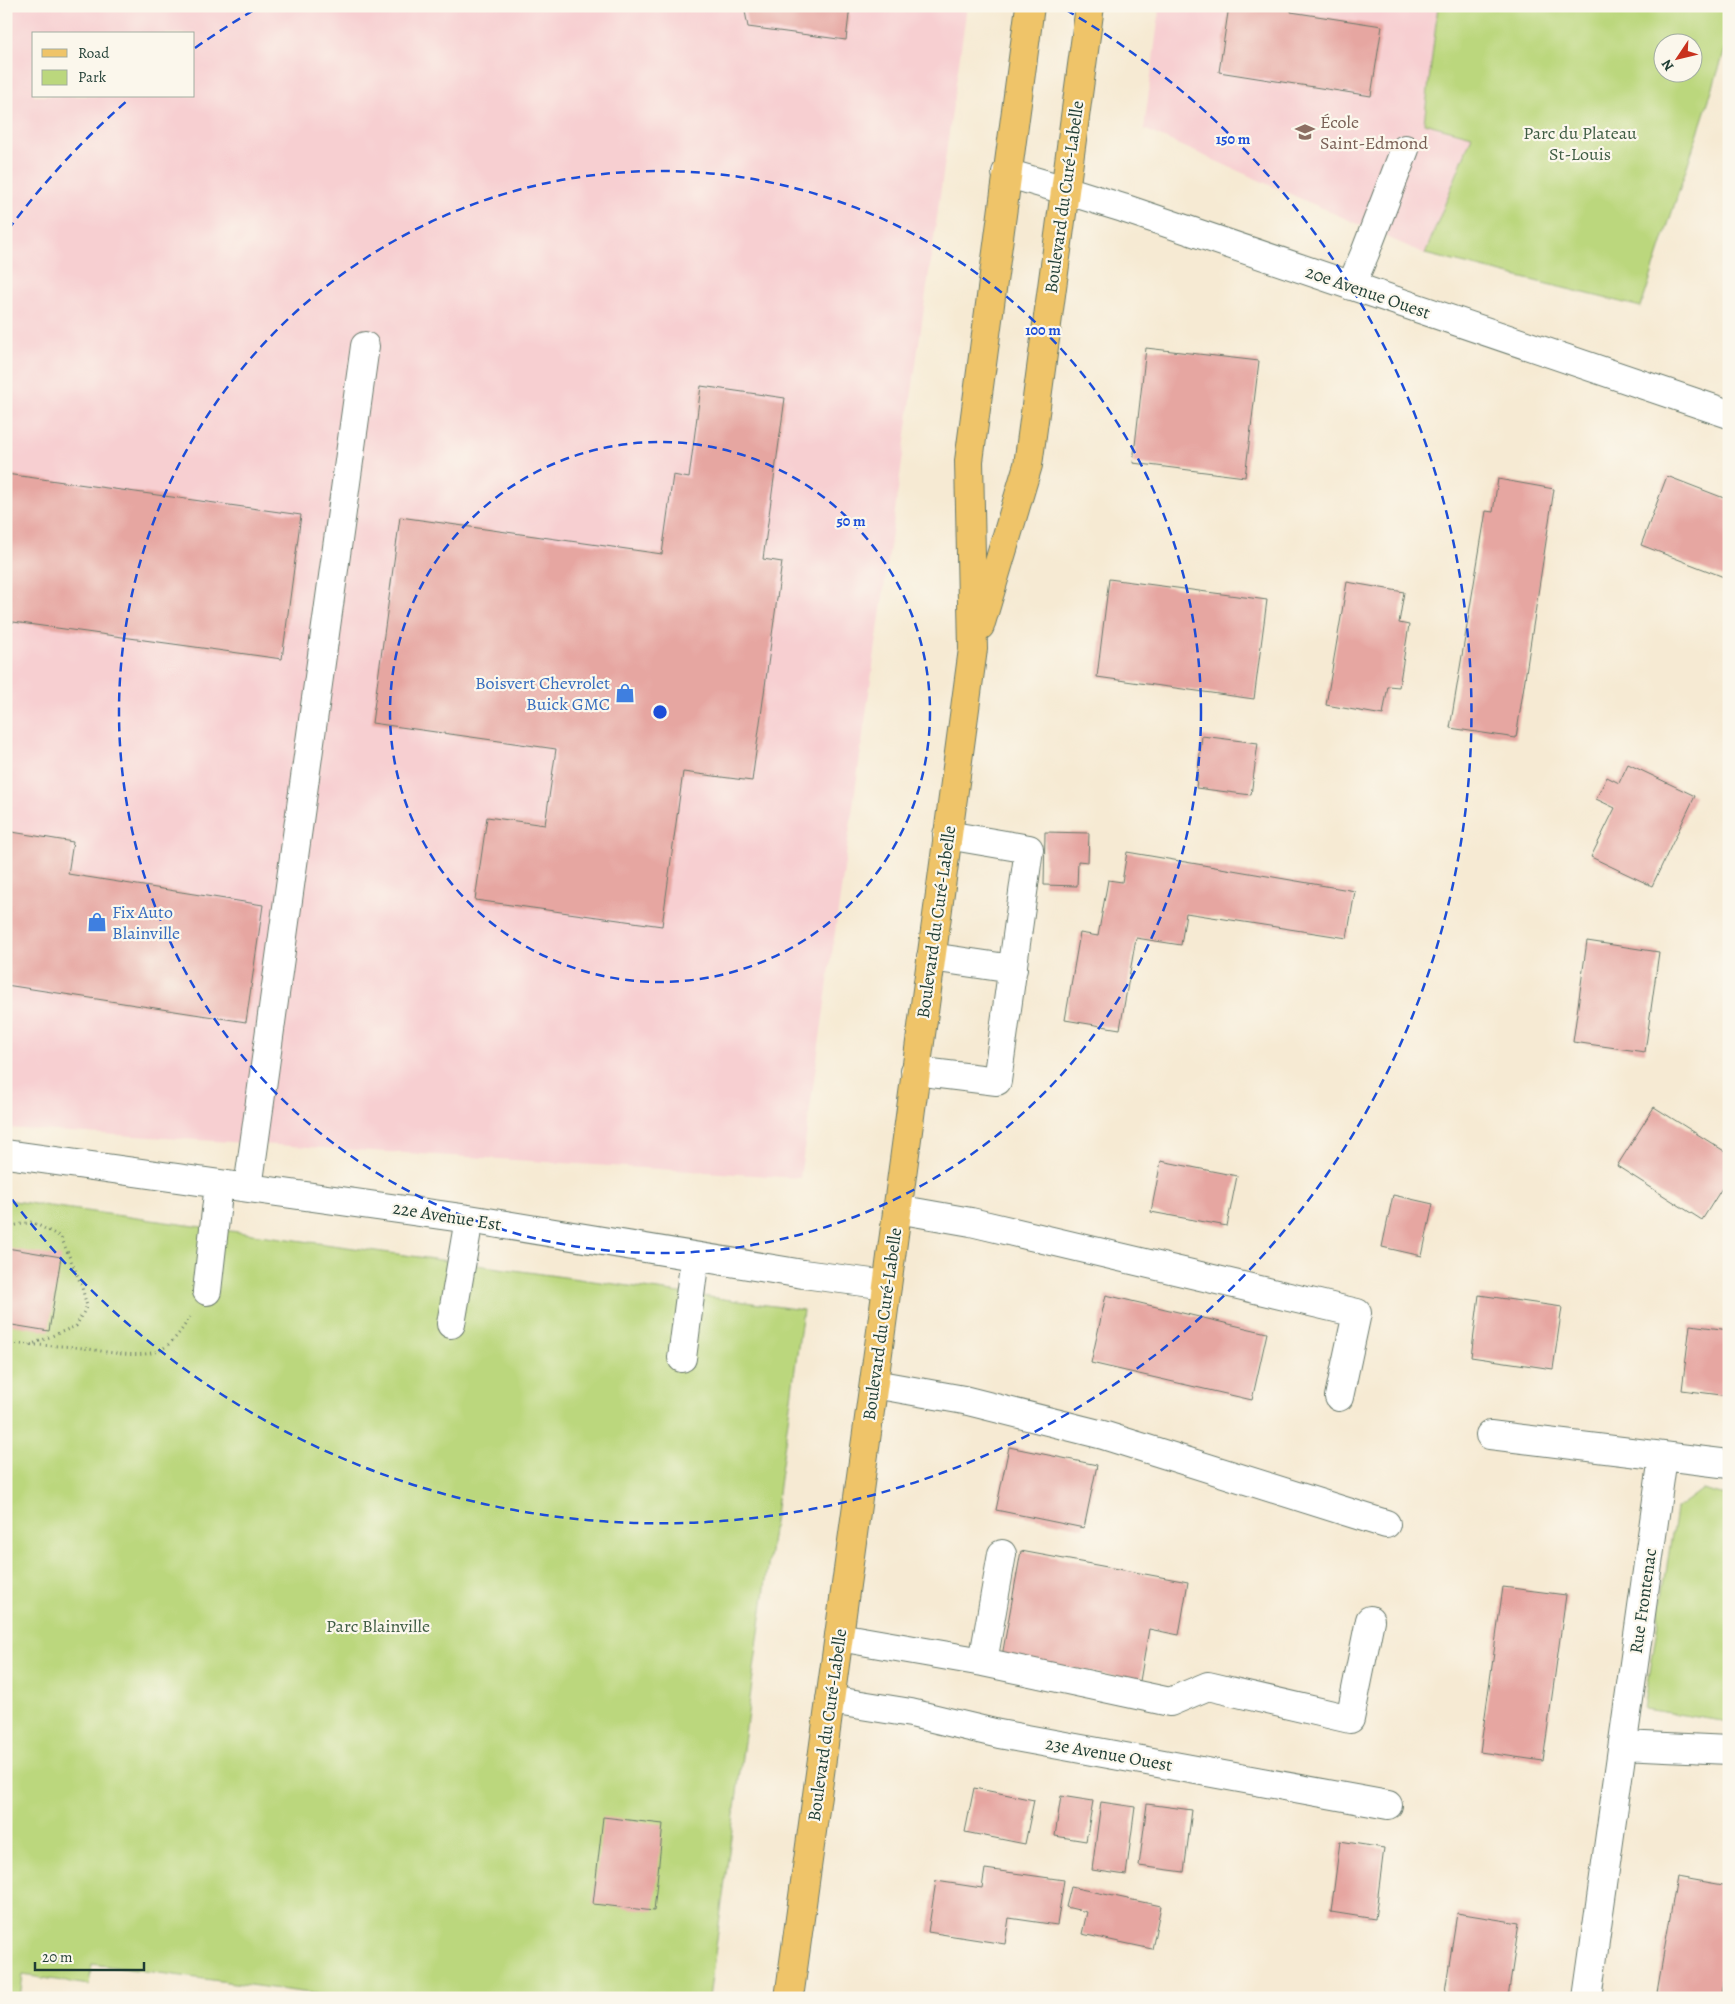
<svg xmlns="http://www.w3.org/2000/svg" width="1735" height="2004" viewBox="0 0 1735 2004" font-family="Alegreya,serif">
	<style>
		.built { fill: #f7cfd1; fill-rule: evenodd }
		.green { fill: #bbd77d; stroke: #6d8a58; fill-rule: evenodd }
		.building { fill: #e6a6a1 }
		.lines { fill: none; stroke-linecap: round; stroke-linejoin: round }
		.minor-casing { stroke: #6a7a6c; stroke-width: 30 }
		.major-casing { stroke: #6a7a6c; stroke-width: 30 }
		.path { stroke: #6a7a6c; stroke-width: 3; stroke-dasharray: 1 4; stroke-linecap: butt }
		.minor { stroke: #fff; stroke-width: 28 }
		.major { stroke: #efc469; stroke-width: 28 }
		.ring { fill: none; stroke: #1d4ed8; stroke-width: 2.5; stroke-dasharray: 9 6 }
		.labels { text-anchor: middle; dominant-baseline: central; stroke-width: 4.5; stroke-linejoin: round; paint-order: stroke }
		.education-label { font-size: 18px; fill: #785e54; stroke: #fbf7ec; text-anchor: start }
		.park-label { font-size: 18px; fill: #3e5c43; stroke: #fbf7ec }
		.street-label { font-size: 18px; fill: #1f3d34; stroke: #fbf7ec }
		.shop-label { font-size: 18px; fill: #366cbe; stroke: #fbf7ec; text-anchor: end }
		.centre { fill: #1d4ed8; stroke: #fbf7ec; stroke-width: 2.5 }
		.ring-label { font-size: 15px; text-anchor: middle; font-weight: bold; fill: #1d4ed8; stroke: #fbf7ec; stroke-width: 4.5; stroke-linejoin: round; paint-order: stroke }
	</style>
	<rect width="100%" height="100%" fill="#fbf7ec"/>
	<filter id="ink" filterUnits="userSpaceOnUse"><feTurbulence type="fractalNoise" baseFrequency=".02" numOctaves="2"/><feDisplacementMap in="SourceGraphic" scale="10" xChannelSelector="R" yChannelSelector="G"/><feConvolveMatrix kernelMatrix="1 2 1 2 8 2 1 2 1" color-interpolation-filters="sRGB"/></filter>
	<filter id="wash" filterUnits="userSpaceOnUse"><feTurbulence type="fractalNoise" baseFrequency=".0096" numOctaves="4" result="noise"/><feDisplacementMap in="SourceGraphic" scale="20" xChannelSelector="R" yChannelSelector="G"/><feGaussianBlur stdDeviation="1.12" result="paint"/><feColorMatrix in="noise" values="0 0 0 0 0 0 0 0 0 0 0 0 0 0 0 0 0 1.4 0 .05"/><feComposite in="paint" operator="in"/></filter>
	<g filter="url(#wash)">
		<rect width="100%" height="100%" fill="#f6ead3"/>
		<path class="built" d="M6,6H967L800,1178L6,1128ZM34,34H194V96H34Z
			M1160,6H1438L1424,123L1472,136L1425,254L1144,129Z"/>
		<path class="green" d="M1438,6H1729V38L1641,307L1425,254L1472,136L1424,123ZM1662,42H1692V72H1662Z
			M6,1200L803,1310L709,1998H347L92,1964L89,1985L23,1975L20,1998H6Z
			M1703,1489L1729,1496V1722L1644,1709L1676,1509Z"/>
		<g id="blocks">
			<path class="building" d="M744,6H850L846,40L748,27Z
				M1229,6H1292L1291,12L1382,26L1371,96L1219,72Z
				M1146,348L1259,361L1245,477L1133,463Z
				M701,386L785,398L763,559L782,562L752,781L683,772L662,926L475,900L487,817L545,825L556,749L372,723L400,517L662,554L673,475L689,478Z
				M6,474L301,515L282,659L6,621Z
				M1667,476L1729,500V579L1641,545Z
				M1498,479L1554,489L1516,738L1450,728L1486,511L1493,512Z
				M1109,579L1267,600L1254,699L1097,677Z
				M1347,582L1404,592L1399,623L1409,625L1399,687L1388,686L1383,715L1326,705Z
				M1202,736L1258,743L1251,795L1196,788Z
				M1628,764L1695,796L1652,886L1591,857L1615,808L1596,799L1607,777L1619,783Z
				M6,831L73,842L68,874L263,905L246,1022L6,985Z
				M1045,832L1089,833L1088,862L1078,861L1077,886L1044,885Z
				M1127,852L1355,891L1347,938L1186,913L1181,945L1136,938L1120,1029L1065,1020L1080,933L1098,936L1108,880L1122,882Z
				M1587,941L1659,952L1645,1052L1573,1042Z
				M1654,1107L1729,1154V1177L1702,1220L1617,1166Z
				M1161,1161L1237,1176L1227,1226L1151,1212Z
				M1393,1195L1433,1204L1422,1256L1382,1247Z
				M7,1248L61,1257L49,1331L6,1324Z
				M1106,1295L1267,1333L1252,1400L1091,1363Z
				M1479,1295L1562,1307L1553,1369L1471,1357Z
				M1690,1325L1729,1330V1396L1682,1390Z
				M1009,1447L1097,1465L1084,1528L996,1510Z
				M1021,1551L1188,1582L1179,1635L1149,1629L1140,1681L1002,1656Z
				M1503,1587L1566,1595L1543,1761L1480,1752Z
				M974,1788L1034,1800L1025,1844L965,1832Z
				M1061,1796L1093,1801L1086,1841L1055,1836Z
				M1101,1802L1135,1807L1126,1875L1092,1870Z
				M1147,1804L1192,1810L1184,1872L1139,1866Z
				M603,1817L663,1824L654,1911L593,1904Z
				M1340,1841L1384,1848L1375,1919L1331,1912Z
				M985,1869L1064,1880L1057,1925L1009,1918L1005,1944L928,1932L936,1881L982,1888Z
				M1677,1877L1729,1886V1956L1721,1998H1656Z
				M1071,1887L1161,1906L1152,1949L1082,1934L1087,1912L1066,1907Z
				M1457,1913L1519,1923L1508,1998H1444Z"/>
		</g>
	</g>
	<g filter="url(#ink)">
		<use href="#blocks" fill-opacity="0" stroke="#6a7a6c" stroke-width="1"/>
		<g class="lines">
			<defs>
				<path id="minor" d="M1006,173L1065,190L1123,208L1729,414
					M1351,286L1365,253L1405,149
					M931,957L1013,969
					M915,1071L997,1081L1029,849L947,835
					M6,1154L469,1219L803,1274L887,1285
					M248,1188L365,346
					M897,1209L971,1222L1357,1313L1339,1397
					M207,1291L219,1184
					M451,1324L469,1219
					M682,1358L695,1257
					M874,1384L964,1400L1103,1435L1386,1524
					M1490,1435L1729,1464
					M839,1637L983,1662L1002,1554
					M983,1662L1170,1702L1208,1686L1350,1719L1370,1620
					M830,1700L911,1713L999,1734L1388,1805
					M1623,1745L1729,1750
					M1587,1998L1663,1457"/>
				<path id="major" d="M980,626L1028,465L1090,6
					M789,1998L881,1331L973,649L969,461L1030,6"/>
			</defs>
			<use href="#minor" class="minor-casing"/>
			<use href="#major" class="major-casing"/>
			<path class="path" d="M6,1227L32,1222L61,1237L81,1284L87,1306L76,1326L30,1345
				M6,1342C30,1346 52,1345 75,1347C101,1350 130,1359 155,1352C171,1347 182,1330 190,1317"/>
			<use href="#minor" class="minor"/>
			<use href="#major" class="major"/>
		</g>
	</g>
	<g class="ring">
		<circle cx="660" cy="712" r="270"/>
		<circle cx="660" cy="712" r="541"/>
		<path d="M8 230A811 811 0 0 1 128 100M195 48A811 811 0 0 1 254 10M1066 10A811 811 0 1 1 8 1194"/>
	</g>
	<defs>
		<symbol id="school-bare" viewBox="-9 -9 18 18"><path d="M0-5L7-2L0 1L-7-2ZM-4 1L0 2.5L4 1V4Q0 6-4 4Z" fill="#8d6e63" stroke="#fbf7ec" stroke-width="2.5" paint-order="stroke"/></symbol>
		<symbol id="shop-bare" viewBox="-9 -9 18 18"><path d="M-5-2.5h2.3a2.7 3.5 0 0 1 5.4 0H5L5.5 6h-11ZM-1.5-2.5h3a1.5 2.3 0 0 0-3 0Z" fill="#3f7fe0" stroke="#fbf7ec" stroke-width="2.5" paint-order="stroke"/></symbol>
	</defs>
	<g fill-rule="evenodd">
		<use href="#school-bare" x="1291" y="118" width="28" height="28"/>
		<use href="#shop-bare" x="611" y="679" width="28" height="28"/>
		<use href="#shop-bare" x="83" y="908" width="28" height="28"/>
	</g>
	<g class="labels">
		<g class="education-label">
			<text x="1320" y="122">École<tspan x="1320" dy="21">Saint-Edmond</tspan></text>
		</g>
		<g class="park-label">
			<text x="1580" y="133">Parc du Plateau<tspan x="1580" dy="21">St-Louis</tspan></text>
			<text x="378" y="1626">Parc Blainville</text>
		</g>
		<g class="street-label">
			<text transform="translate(1064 197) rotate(-82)">Boulevard du Curé-Labelle</text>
			<text transform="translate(1368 292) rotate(19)">20e Avenue Ouest</text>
			<text transform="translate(936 922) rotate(-82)">Boulevard du Curé-Labelle</text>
			<text transform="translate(447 1216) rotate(9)">22e Avenue Est</text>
			<text transform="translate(882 1324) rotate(-82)">Boulevard du Curé-Labelle</text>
			<text transform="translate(1643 1601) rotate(-82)">Rue Frontenac</text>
			<text transform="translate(827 1725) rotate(-82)">Boulevard du Curé-Labelle</text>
			<text transform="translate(1109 1754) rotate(10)">23e Avenue Ouest</text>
		</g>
		<g class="shop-label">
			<text x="610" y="683">Boisvert Chevrolet<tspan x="610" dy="21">Buick GMC</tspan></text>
			<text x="112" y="912" text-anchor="start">Fix Auto<tspan x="112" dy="21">Blainville</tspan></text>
		</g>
	</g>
	<circle cx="660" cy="712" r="8" class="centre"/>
	<g class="ring-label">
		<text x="1233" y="144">150 m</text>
		<text x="1043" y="335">100 m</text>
		<text x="851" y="526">50 m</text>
	</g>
	<rect width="1735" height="2004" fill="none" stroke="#fbf7ec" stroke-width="25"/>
	<rect x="32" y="32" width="162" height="65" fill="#fbf7ec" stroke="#a3ada2"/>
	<rect x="42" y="49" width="25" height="8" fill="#efc469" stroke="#a3ada2"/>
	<text x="78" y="58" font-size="15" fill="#1f3d34">Road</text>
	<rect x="42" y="70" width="25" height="15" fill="#bbd77d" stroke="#a3ada2"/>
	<text x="78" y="82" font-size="15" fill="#1f3d34">Park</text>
	<g transform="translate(1678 58) rotate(235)"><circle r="24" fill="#fbf7ec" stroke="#a3ada2"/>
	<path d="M0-4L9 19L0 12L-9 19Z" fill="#c8321e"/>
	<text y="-8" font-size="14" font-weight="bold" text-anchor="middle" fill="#1f3d34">N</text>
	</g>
	<path d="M35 1962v8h109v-8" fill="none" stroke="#1f3d34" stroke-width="2.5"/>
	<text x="42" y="1962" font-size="15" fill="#1f3d34" stroke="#fbf7ec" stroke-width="4" paint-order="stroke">20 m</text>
</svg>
